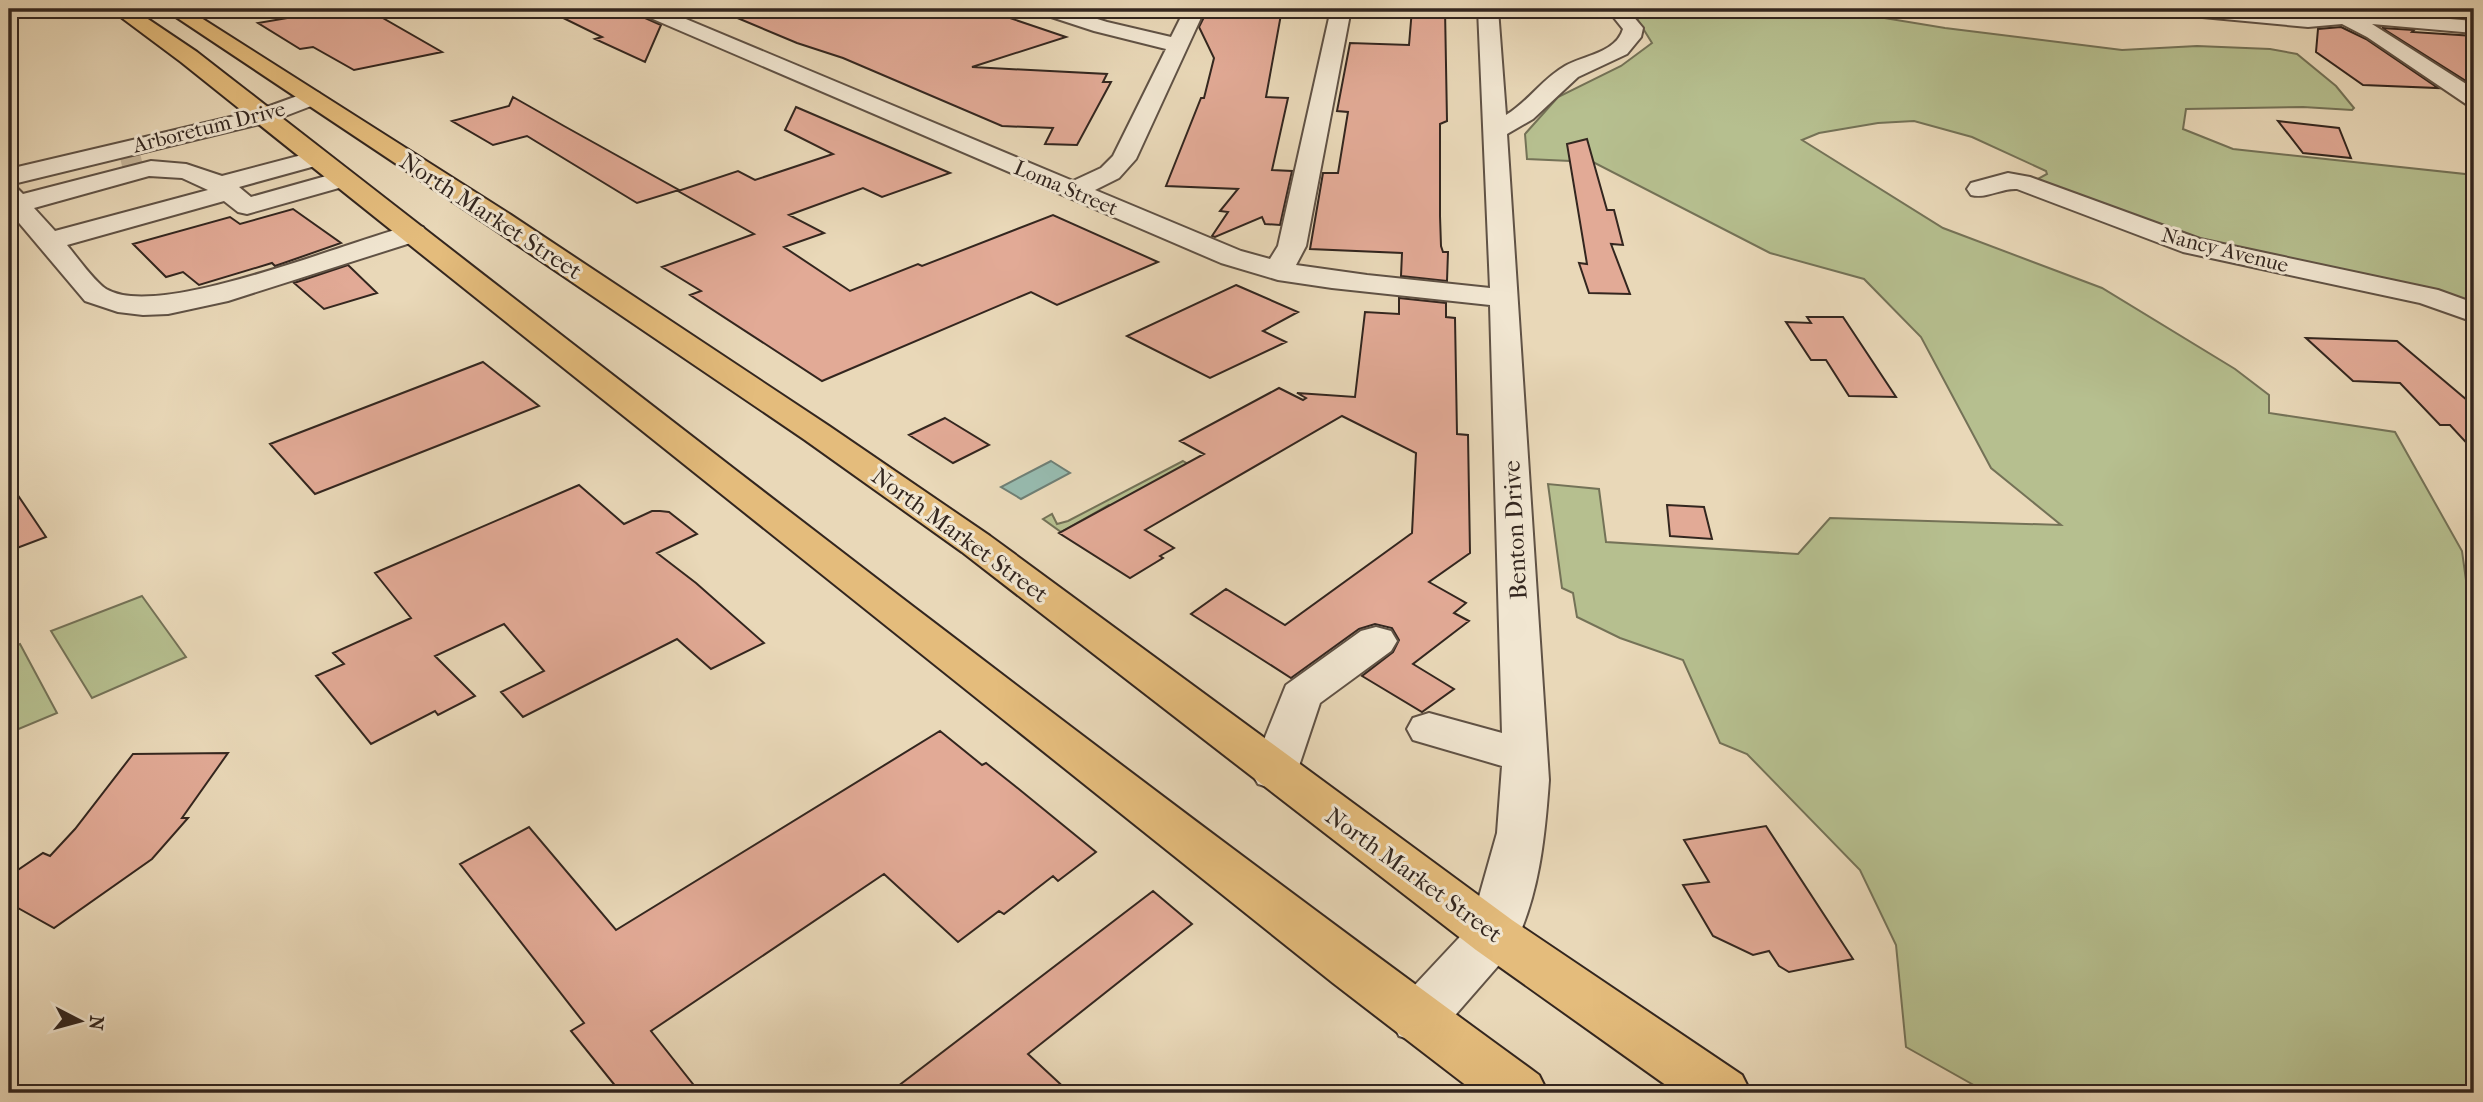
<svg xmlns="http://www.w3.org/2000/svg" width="2483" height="1102" viewBox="0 0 2483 1102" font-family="'IM FELL French Canon',serif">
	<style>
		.green { fill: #b6bf8f; stroke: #747257; stroke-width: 2 }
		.water { fill: #97baae; stroke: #6f7f75; stroke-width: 2 }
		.building { fill: #e2aa96; stroke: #33261f; stroke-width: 2 }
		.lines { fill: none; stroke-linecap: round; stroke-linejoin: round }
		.minor-tunnel { stroke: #c5b499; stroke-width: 22; stroke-dasharray: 22 11; stroke-linecap: butt }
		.minor-casing { stroke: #605245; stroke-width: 4 }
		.major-casing { stroke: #33261f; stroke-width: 4 }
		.minor { fill: #f1e6d1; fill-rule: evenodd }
		.major { fill: #e4bc7c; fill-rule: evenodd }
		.labels { text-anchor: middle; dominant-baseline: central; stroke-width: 6; stroke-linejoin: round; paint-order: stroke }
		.far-street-label { font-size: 21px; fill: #33261f; stroke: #f1e6d1 }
		.street-label { font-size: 24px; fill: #33261f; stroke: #f1e6d1 }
	</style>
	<rect width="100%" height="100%" fill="#e9d8b8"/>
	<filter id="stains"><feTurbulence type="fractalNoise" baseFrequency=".00286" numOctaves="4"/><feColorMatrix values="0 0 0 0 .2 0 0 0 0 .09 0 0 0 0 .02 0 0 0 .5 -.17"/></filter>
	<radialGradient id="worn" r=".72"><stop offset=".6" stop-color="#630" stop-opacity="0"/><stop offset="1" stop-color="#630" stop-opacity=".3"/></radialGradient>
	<path class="green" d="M1631,9H1830L1945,28L2122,50L2197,46L2270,49L2297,54L2336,86L2354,108L2352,110L2303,107L2186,109L2183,129L2233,149L2474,175V303L2437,290L2227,250L2034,181L2047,174L2046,171L1972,137L1914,121L1878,123L1819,133L1802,140L1943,228L2102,288L2235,369L2269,395V413L2395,432L2462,551L2474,638V1093H1988L1906,1047L1896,945L1860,870L1747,754L1720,743L1683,660L1620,638L1577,617L1573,593L1562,588L1548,484L1599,489L1606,542L1798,554L1830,518L2061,525L1991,468L1921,337L1864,279L1770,253L1593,162L1527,159L1525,134L1558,97L1621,66L1652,43Z
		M1183,461L1188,464L1115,508L1109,505L1061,532L1043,519L1052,514L1057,524L1068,521Z
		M142,596L186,657L92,698L51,631Z
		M20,644L57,713L9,733V649Z"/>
	<path class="water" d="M1051,461L1070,473L1021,499L1001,487Z"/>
	<path class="building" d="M340,9H367L442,52L354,70L313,47L300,49L258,23Z
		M545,9H633L638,15L661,25L645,62L595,39L602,37Z
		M716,9H983L1066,37L972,67L1107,74L1103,82H1111L1077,145L1045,144L1053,128L1002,126L843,58L797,43Z
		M1208,9H1282L1266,97L1288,98L1272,170L1292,171L1280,225L1265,224L1262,217L1215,237L1212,236L1228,212L1220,211L1238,189L1166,186L1201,98H1204L1214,58L1199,27Z
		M1412,9H1445L1447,121L1440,124V216L1441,246L1443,252H1448L1447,281L1401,276L1402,253L1310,249L1323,173H1338L1348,112L1337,111L1350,43L1409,45Z
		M2359,9H2439L2432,15Z
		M2341,27L2366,39L2438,88L2363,85L2316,52L2318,29Z
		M2382,28L2414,30L2412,32L2474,36V86Z
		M513,97L564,126L679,190L637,203L527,136L493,145L452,121L509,106Z
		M796,107L950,173L882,197L863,188L789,215L824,233L784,247L850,291L918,264L922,266L1053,215L1158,262L1057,305L1031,292L822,381L690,295L701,291L662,267L754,234L678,191L738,171L755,180L833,154L785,130Z
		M2278,121L2339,128L2351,158L2303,153Z
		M1587,139L1607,210H1614L1623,245L1611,244L1630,294L1589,293L1579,263L1587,264L1567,144Z
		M293,209L341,243L275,266L272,263L199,285L183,272L166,277L133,244L230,217L240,224Z
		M348,265L377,293L324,309L294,283Z
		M1236,285L1298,312L1263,331L1286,342L1210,378L1127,336Z
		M1399,298L1446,303V317L1455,318L1457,434L1468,435L1470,553L1429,582L1466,603L1454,613L1469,621L1413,664L1454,689L1422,712L1362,676L1393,652L1399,640L1392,628L1375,624L1359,629L1291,678L1191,614L1226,589L1285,625L1412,533L1416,453L1342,416L1145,530L1174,548L1160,556L1163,558L1130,578L1059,533L1204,454L1180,441L1279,388L1303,400L1306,398L1297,393L1355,397L1365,312L1399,314Z
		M1807,317H1843L1896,397L1849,396L1826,360H1811L1786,322L1811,323Z
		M2306,338L2397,341L2474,406V451L2450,425H2440L2400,383L2353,381Z
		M483,362L539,406L315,494L270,444Z
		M945,418L989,445L953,463L909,435Z
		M9,482L46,537L9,551Z
		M579,485L624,524L652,511H660L669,512L697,534L657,553L696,583L764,643L711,669L677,639L523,717L501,692L544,671L504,624L435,656L475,696L438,715L435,711L371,744L316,676L344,664L333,653L411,618L375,573Z
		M1667,505L1704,507L1712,539L1670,536Z
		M940,731L982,765L986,763L1015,786L1096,852L1058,881L1053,876L1004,914L999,911L958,942L884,874L651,1031L700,1093H621L571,1031L584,1023L460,864L529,827L616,930Z
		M228,753L182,818H188L152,859L54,928L9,903V876L43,853L50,856L75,829L133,754Z
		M1766,826L1853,959L1789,972L1779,966L1769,951L1753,955L1713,936L1683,885L1709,882L1684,840Z
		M1153,891L1192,924L1028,1054L1070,1093H889Z"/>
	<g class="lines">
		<path class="minor-tunnel" d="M122,166L142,161"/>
		<defs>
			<path id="minor" d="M636,9H662L1073,181L1101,168L1113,156L1166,49L1094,31L1039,13L1036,9H1065L1107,22L1171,37L1185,9H1205L1136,159L1119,178L1095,190L1241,251L1270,259L1278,246L1331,9H1351L1306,246L1296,265L1367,275L1490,288L1478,9H1498L1506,115C1528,102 1542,79 1565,66C1584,55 1616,53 1623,29L1607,9H1627L1643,28L1641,37L1627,54L1578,77L1533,119L1507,134L1549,780C1545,837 1539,898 1512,950L1437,1036L1418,1042L1399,1036L1391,1019L1399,1002L1471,925L1497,833L1502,766L1413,740L1407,729L1413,718L1429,713L1502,733L1490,305L1332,288L1278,280L1221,263L639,13Z
				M2171,9H2242L2308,15L2354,11L2474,21V33L2372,24L2474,89V106L2466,104L2367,37L2342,24L2308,27L2181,15L2174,13Z
				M311,91L319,93L322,98L319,103L272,121L9,185V169L256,111Z
				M317,151L326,153L329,158L326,163L239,187L251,197L344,171L353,174L357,179L353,184L247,214L238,212L224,201L67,245C77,257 94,281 106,289C159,321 350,240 413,225L423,227L427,233L423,239L228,301L168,314L143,315L118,312L85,301L9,211V187L18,189L23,194L151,161L186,164L222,176ZM149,176L182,178L208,190L55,231L34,208Z
				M2008,173L2030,177L2200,239L2438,290L2474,303V322L2420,303L2183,252L2017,189C2001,188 1987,199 1971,195L1967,189L1971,183Z
				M1376,627L1391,631L1397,641L1391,651L1320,703L1297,772L1290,784L1274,789L1258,784L1251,772L1286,685L1361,631Z"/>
			<path id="major" d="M110,9H133L197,52C641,397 1084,744 1539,1075L1548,1093H1476L1333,983L181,62Z
				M164,9H187L511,215L829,426L990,536L1512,920L1742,1075L1751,1093H1677L1476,950L962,552L805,440L491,227Z"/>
		</defs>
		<use href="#minor" class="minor-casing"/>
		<use href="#major" class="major-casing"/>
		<use href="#minor" class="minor"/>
		<use href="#major" class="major"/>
	</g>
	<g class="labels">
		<g class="far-street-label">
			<text transform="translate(209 127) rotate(-14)">Arboretum Drive</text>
			<text transform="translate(1066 188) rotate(23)">Loma Street</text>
			<text transform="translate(2225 250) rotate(14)">Nancy Avenue</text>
		</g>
		<g class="street-label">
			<text transform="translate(491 216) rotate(33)">North Market Street</text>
			<text transform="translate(1515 530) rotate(-93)">Benton Drive</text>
			<text transform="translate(960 535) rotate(36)">North Market Street</text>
			<text transform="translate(1414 875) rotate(36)">North Market Street</text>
		</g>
	</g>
	<rect width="2483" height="1102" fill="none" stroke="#e9d8b8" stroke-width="35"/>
	<rect x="10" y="10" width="2462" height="1081" fill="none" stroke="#33261f" stroke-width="3.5"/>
	<rect x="18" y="18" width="2448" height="1067" fill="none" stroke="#33261f" stroke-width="2"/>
	<g transform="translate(80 1021) rotate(96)" stroke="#f1e6d1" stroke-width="5" paint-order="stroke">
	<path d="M0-5L12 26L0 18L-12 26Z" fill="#33261f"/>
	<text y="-10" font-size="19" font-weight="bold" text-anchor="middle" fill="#33261f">N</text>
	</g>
	<rect width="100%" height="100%" filter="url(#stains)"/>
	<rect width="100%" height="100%" fill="url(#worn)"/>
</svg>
